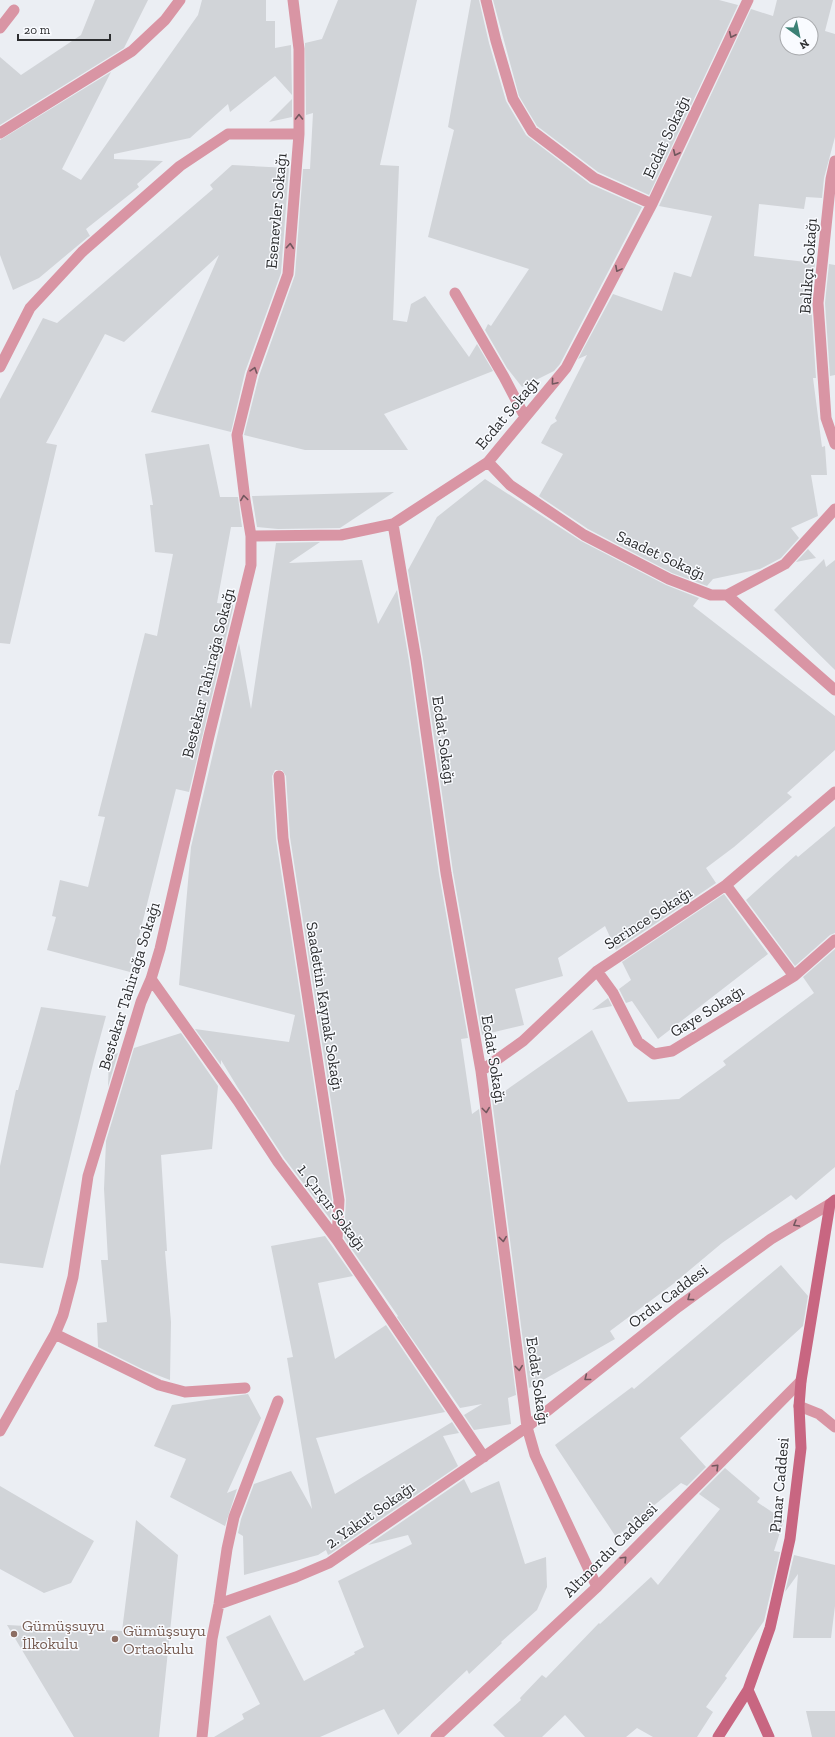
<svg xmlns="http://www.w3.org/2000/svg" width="835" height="1737" viewBox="0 0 835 1737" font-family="'Zilla Slab',serif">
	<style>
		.building { fill: #d1d4d8; fill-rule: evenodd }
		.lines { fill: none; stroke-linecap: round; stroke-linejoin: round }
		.minor { stroke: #d995a4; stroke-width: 11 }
		.tertiary { stroke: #d995a4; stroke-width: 11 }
		.secondary { stroke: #c86681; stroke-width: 11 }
		.oneway { stroke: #72575e }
		.education-dot { fill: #8d6e63; stroke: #f9fbff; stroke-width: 1.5 }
		.labels { text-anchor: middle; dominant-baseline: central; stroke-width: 3; stroke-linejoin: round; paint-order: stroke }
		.street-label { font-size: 16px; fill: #2d2e30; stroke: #f9fbff }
		.education-label { font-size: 16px; fill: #785e54; stroke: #f9fbff; text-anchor: start }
	</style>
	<rect width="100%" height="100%" fill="#ebeef3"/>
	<path class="building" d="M95,0H148L124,48L0,125V57L21,75L81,35Z
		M202,0H266V21H275V48L291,45L292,95L275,76L230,112L228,104L190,138L114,154V159L163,161L137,184L139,187L86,229L90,236L88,237L39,278L13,290L0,255V140L111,72L62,169L81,180L198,15Z
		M338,0H417L380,165L399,166L393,320L407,322L411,304L425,296L469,357L477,344L493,371L384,414L408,450H305L244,435L259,376L295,275L303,169H310L313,113L306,115L305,43L322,39Z
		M471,0H479L489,43L506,101L526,135L590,184L642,207L560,364L554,371L522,387L507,368L485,330L488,324L491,326L529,269L428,237L454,130L448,127Z
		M493,0H719L738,5L649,195L598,172L537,126L519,96Z
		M777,0H833L825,31L835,34V137L824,178L822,198L806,197L804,209L759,204L754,256L815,263L811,303L816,378H813L822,447L825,446L827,475H811L818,516L791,528L799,538L781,558L760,569L713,579L707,586L672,573L588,529L539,496L563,454L541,443L551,425L557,421L555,418L587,355L578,359L613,294L662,311L674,272L691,277L712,216L659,206L751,9L773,16ZM787,24H811V48H787Z
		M292,99V117L269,122Z
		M232,165L289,168L281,273L245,372L231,432L151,412L219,255L124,342L105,334L46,443L57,445L10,644L0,643V399L43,318L57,323L213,189L210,185Z
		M829,264L835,265V375L830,376L825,303Z
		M209,444L220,497H238L242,527H231L217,603L233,605V608L189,792L176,789L130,972L47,950L56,917L52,916L60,880L88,887L105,817L98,816L145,633L157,636L173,554L155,552L150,505H153L145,454Z
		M485,479L581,541L666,585L699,598L693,606L835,716V750L787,793L792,797L734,847L706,868L716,883L616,950L605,926L558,958L563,976L515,989L524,1025L482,1035L453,872L423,659L408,570L437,517Z
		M394,492L340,528L278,529L257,527L252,496Z
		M320,542L289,563L362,560L378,624L397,590L409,661L439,874L468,1038L461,1039L472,1114L479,1109L516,1395L508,1398L511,1424L474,1430L464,1415L482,1404L460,1408L397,1317L398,1316L344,1238L346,1199L290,837L286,776L282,770H275L272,776L276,839L332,1200L331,1220L284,1158L238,1088L221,1060V1065L195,1029L289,1042L295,1015L179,985L191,847L239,643L251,709L276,543Z
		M808,549L816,558L796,562Z
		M824,559L826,567L835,560V670L774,610Z
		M835,826V933L830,935L795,966L746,900L796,855L798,857Z
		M724,894L768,954L658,1039L632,1001L626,1003L619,989L631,980L622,962Z
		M835,949V1167L796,1200L791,1195L722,1243L673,1284L610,1331L615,1339L529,1388L492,1100L592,1030L628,1102L679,1099L726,1065L723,1061L814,993L803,977Z
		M608,998L612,1006L592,1010Z
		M41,1007L106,1016L94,1060L43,1268L0,1263V1166L16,1090H18Z
		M181,1033L218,1086L212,1149L161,1155L167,1251H165L171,1322L170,1380L144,1370L98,1347L97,1323L107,1322L101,1260H108L104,1189L106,1141L134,1048Z
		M118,1053L108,1087L109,1056Z
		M325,1236L353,1276L318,1283L335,1359L386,1325L445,1412L316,1438L335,1494L452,1422L459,1433L443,1436L458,1466L330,1554L328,1555L326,1550L318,1555L244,1575L243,1536L238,1533L241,1519L254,1484L291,1471L312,1509L287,1358L293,1357L271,1246Z
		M781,1265L808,1296L803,1326L680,1438L706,1467L687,1486L681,1483L616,1537L555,1445L632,1387L634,1389Z
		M248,1394L261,1418L227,1493L237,1489L225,1526L170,1497L186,1459L154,1446L172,1405Z
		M725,1468L760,1498L757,1502L784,1520L774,1551L780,1552L764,1621L725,1676L727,1678L706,1707L713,1712L697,1737H653L637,1728L626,1737H585L565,1715L542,1737H505L493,1725L521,1700L520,1698L542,1675L546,1678L599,1623L600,1624L651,1577L658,1585L720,1509L699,1494Z
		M464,1479L471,1493L499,1481L525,1564L546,1557L547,1587L537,1610L501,1642L502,1643L469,1674L467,1670L398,1735L384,1709L320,1737H214L244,1719L242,1714L260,1704L226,1637L270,1615L304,1681L355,1654L354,1652L364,1647L338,1581L412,1544L408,1535L368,1545Z
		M0,1486L94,1541L71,1583L44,1593L0,1569Z
		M136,1520L178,1555L159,1737H74L7,1625L122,1631Z
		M794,1555L835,1565V1606L831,1638H793L798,1574L785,1592Z
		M806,1711H835V1737H812Z"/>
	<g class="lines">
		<path class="minor" d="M486,0L496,41L513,99L532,131L594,178L652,204
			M0,28L14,10
			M0,133L132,51L165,20L180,0
			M835,161L831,179L818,303L826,418L835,444
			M455,293L504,377L525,417
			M0,367L30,308L82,252L180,166L228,134H299
			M488,462L510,485L584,535L669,579L711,595H727L835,690
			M251,536L341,535L393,524
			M727,595L785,564L835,509
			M279,776L283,838L339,1200L337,1240
			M726,885L794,976
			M597,971L613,993L638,1042L654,1054L672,1051L794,976L835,940
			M151,979L238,1101L278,1162L337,1240L484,1457
			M481,1071L523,1041L597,971L726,885L835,792
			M55,1334L159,1385L185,1392L245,1388
			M799,1406L819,1414L835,1427
			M0,1431L55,1334L63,1315L73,1277L88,1176L141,1002L151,979L160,949L209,736L251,565V536L245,500L237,435L252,374L288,274L299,134V49L293,0
			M597,1587L535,1455L527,1427L481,1071L446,873L416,660L393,524L488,462L566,368L652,204L748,0
			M219,1604L296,1577L329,1563L527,1427L678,1307L771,1239L830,1204
			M202,1737L212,1639L219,1604L227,1549L234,1517L278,1401"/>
		<path class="tertiary" d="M436,1737L597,1587L801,1381"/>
		<path class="secondary" d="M718,1737L748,1690
			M769,1737L748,1690L770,1628L790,1539L801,1448L799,1406L801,1381L830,1204L835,1200"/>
	</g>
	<defs><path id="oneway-chevron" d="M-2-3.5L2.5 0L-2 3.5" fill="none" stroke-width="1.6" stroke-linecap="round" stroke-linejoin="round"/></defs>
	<g class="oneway">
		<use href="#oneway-chevron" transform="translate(732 35) rotate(115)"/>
		<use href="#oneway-chevron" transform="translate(299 117) rotate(-90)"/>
		<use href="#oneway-chevron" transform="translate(676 153) rotate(115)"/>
		<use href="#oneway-chevron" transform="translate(290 246) rotate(-85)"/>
		<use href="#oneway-chevron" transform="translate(618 269) rotate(118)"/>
		<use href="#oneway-chevron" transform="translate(254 370) rotate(-72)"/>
		<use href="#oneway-chevron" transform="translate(554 382) rotate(130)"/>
		<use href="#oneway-chevron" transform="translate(244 498) rotate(-98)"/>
		<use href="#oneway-chevron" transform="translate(486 1110) rotate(83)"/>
		<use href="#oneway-chevron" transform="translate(796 1224) rotate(150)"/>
		<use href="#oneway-chevron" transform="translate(503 1239) rotate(83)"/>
		<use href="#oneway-chevron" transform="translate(690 1298) rotate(143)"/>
		<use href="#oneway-chevron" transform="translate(519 1368) rotate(83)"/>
		<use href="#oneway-chevron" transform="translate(587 1378) rotate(142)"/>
		<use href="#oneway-chevron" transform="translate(716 1467) rotate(-45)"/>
		<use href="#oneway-chevron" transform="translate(624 1559) rotate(-45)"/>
	</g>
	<g class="education-dot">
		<circle cx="14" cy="1634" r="4"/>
		<circle cx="115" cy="1639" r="4"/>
	</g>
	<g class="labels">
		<g class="street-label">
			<text transform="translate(666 137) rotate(-65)">Ecdat Sokağı</text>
			<text transform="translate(276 211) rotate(-85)">Esenevler Sokağı</text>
			<text transform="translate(808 266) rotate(-86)">Balıkçı Sokağı</text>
			<text transform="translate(507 413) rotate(-50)">Ecdat Sokağı</text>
			<text transform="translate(661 555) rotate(25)">Saadet Sokağı</text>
			<text transform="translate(208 673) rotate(-76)">Bestekar Tahirağa Sokağı</text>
			<text transform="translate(444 740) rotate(82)">Ecdat Sokağı</text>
			<text transform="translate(648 918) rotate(-33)">Serince Sokağı</text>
			<text transform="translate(129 986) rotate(-73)">Bestekar Tahirağa Sokağı</text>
			<text transform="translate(325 1006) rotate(81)">Saadettin Kaynak Sokağı</text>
			<text transform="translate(707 1011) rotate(-32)">Gaye Sokağı</text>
			<text transform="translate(494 1059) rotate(81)">Ecdat Sokağı</text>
			<text transform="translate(332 1207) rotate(53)">1. Çırçır Sokağı</text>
			<text transform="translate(668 1296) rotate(-37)">Ordu Caddesi</text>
			<text transform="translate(538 1381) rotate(82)">Ecdat Sokağı</text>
			<text transform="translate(779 1485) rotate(-85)">Pınar Caddesi</text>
			<text transform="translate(370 1515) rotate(-35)">2. Yakut Sokağı</text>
			<text transform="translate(610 1550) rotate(-45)">Altınordu Caddesi</text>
		</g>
		<g class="education-label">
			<text x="22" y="1625">Gümüşsuyu<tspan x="22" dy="18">İlkokulu</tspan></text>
			<text x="123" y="1630">Gümüşsuyu<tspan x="123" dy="18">Ortaokulu</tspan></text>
		</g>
	</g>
	<g transform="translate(799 36) rotate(147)"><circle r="19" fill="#f9fbff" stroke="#a7a9ac"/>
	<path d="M0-3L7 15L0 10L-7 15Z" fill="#3c8175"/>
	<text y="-6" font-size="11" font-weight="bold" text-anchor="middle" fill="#2d2e30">N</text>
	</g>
	<path d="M18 34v6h92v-6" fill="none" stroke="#2d2e30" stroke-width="2"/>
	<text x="24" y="34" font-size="12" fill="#2d2e30" stroke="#f9fbff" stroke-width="3" paint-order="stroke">20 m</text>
</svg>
